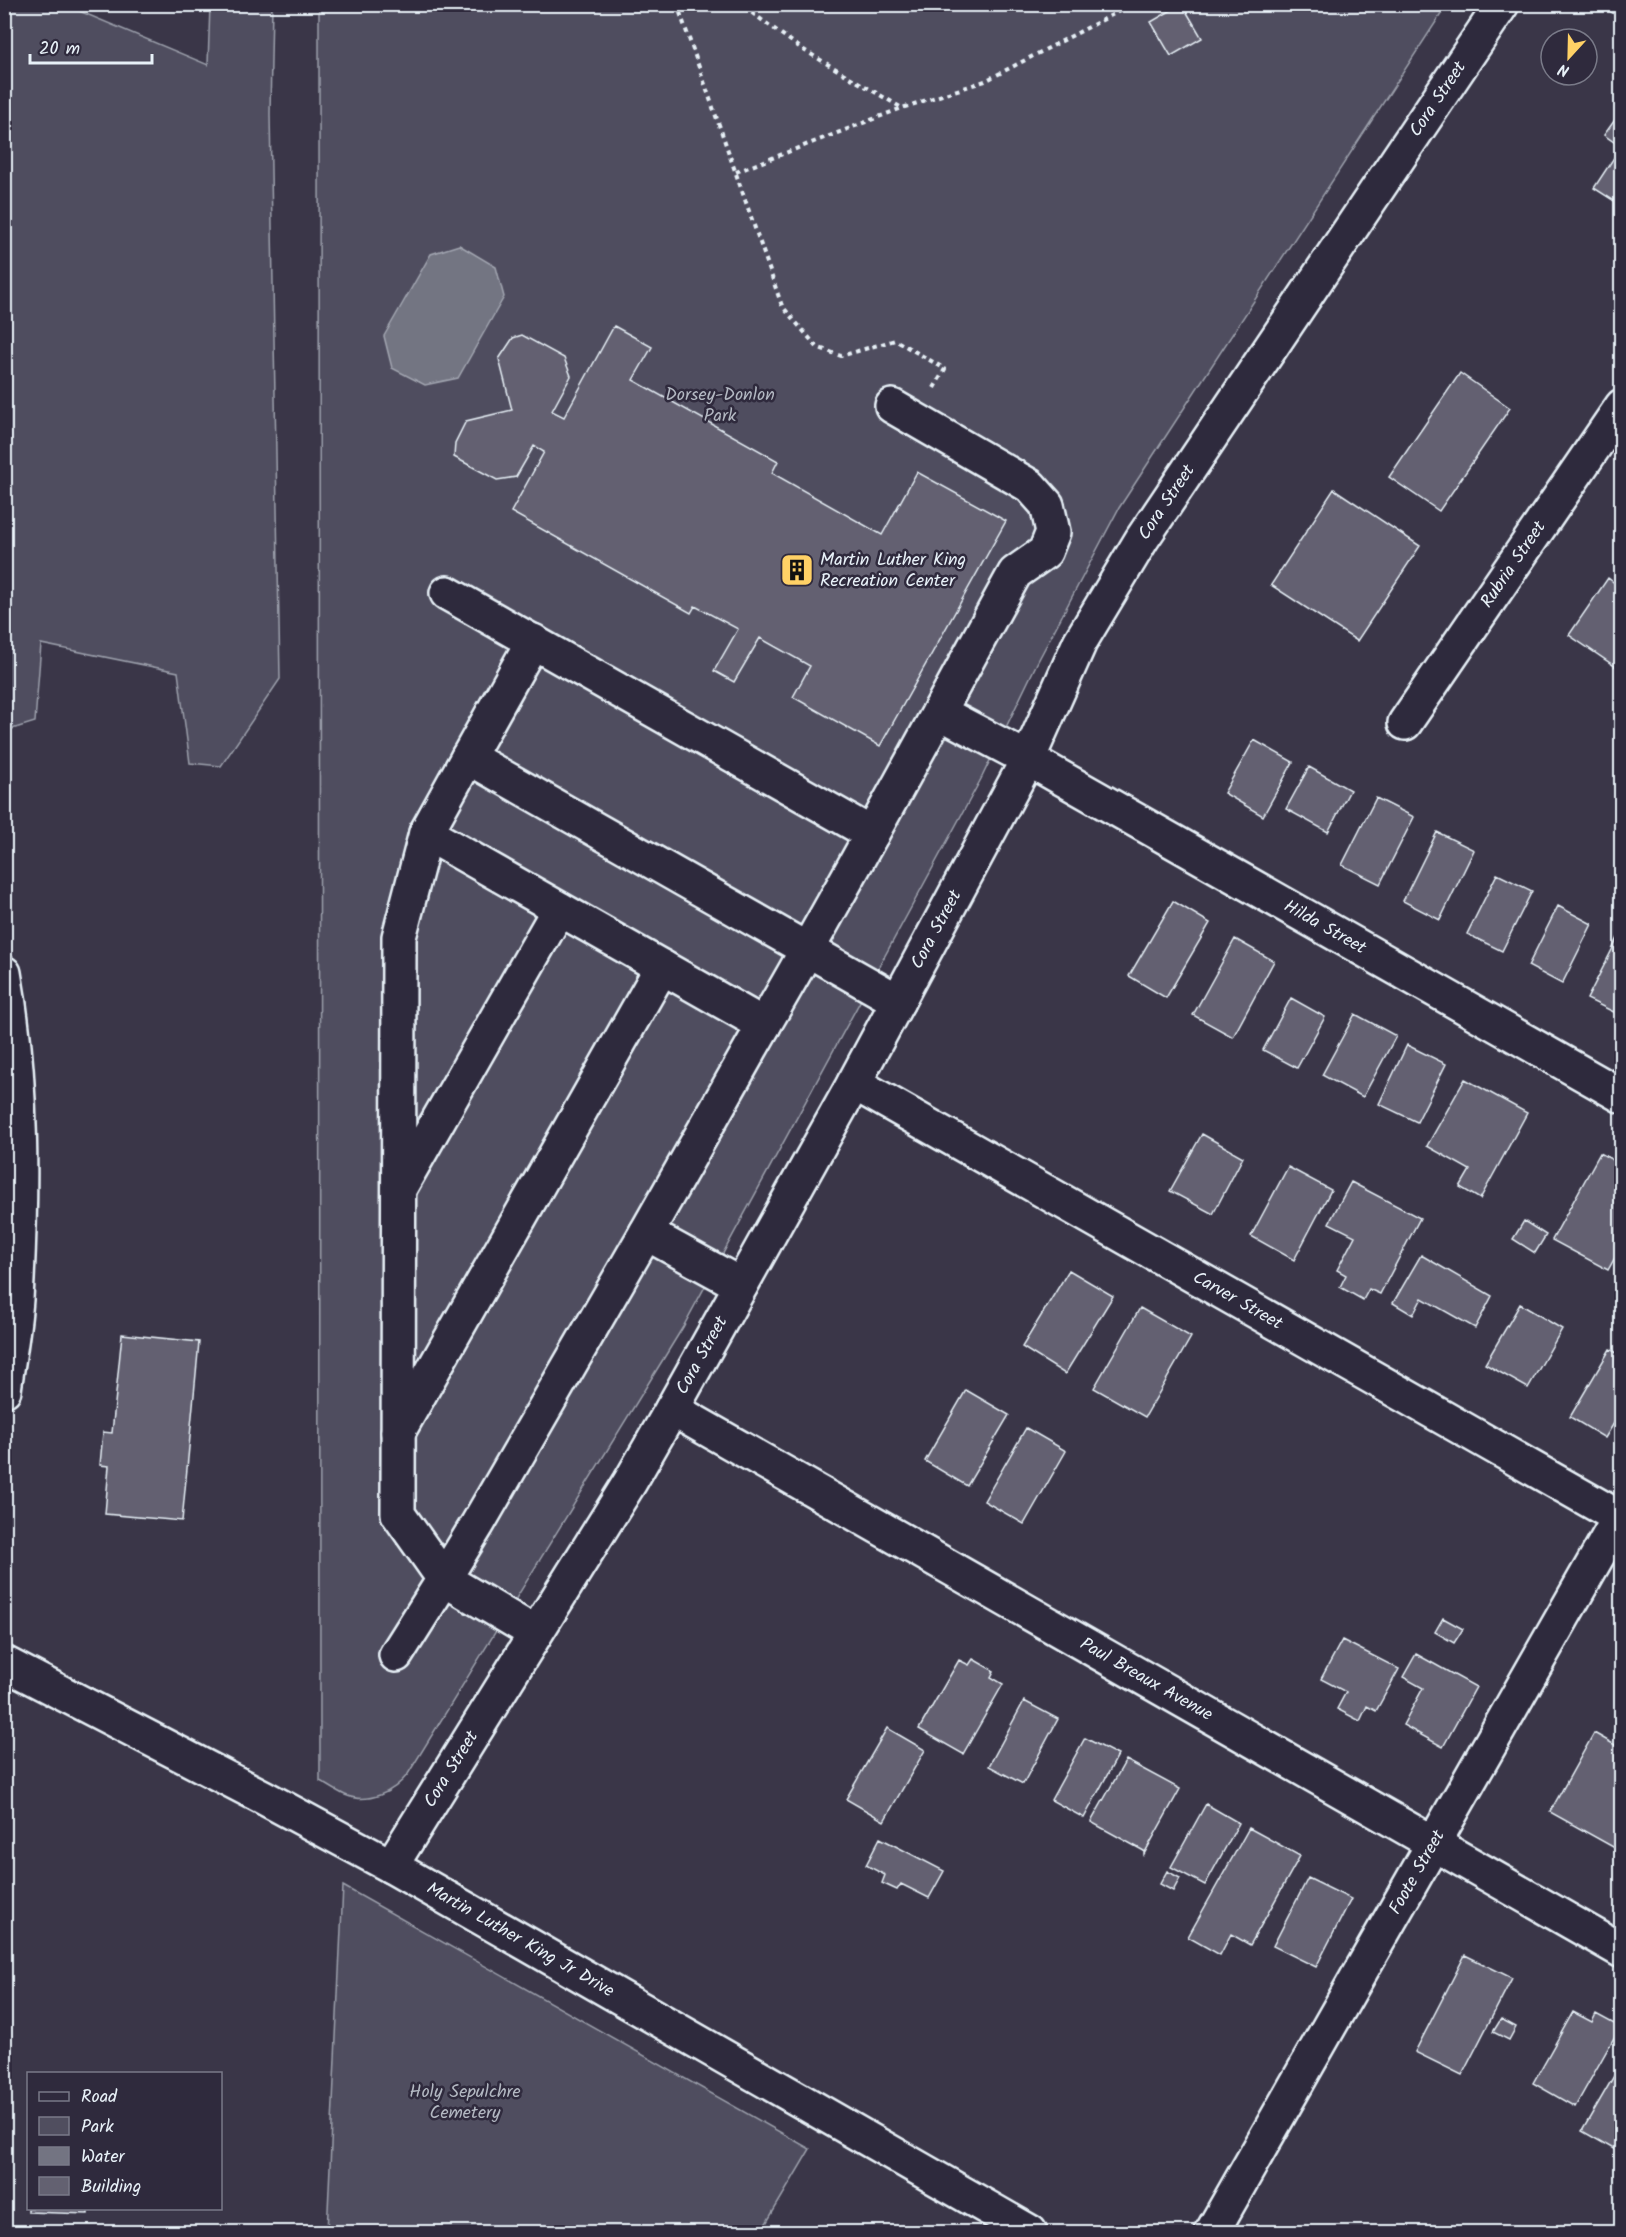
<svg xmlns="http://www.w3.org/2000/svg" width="1626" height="2237" viewBox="0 0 1626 2237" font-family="Kalam,sans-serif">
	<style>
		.green { fill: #504e5f; stroke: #9ca0ac; stroke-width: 1.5 }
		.water { fill: #737482; stroke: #a2a6b1; stroke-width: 1.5 }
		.building { fill: #636171; stroke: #e8f1f8; stroke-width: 1.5 }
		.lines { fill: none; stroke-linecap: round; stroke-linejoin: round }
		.minor-casing { stroke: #e8f1f8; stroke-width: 38 }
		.path { stroke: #e8f1f8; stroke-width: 4; stroke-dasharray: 4.5 4.5; stroke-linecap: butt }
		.minor { stroke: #2f2a3d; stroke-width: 33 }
		.labels { text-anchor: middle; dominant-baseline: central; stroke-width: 5; stroke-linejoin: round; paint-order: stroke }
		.street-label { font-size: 18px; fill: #e8f1f8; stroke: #2f2a3d }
		.park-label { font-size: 18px; fill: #b3b8c2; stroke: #2f2a3d }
		.poi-label { font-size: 18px; fill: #e8f1f8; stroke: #2f2a3d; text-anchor: start }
	</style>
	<rect width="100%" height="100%" fill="#3a3648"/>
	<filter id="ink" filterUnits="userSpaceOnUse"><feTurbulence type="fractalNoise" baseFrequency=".0167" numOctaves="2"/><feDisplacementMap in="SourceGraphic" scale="12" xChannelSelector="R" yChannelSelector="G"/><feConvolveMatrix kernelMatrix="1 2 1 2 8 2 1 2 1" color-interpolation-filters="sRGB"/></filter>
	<g filter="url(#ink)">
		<path class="green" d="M4,5H65L208,65L210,5H272L270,114L280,679L221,766L190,763L178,672L41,644L35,722L12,729L5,704Z
			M319,5H1447L1119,508L1037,663L981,779L683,1327L408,1774C394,1792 368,1805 345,1795C336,1791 328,1785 320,1781Z
			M343,1886L810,2149L761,2232H327Z"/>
		<path class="water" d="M459,245L496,267L504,297L458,378L425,385L392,368L384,336L431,254Z"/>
		<path class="building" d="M1182,4L1202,38L1171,56L1151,22Z
			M1599,4H1622V19Z
			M1622,110V206L1594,188L1621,147L1604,135Z
			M614,326L652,347L633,380L778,461L772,473L882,535L917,472L1006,521L880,746L793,697L810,666L760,638L734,682L714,671L738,629L695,606L691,613L511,512L544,452L534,446L516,477L497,480L454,457L455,443L466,421L512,410L499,359L513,338L522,335L564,358L571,376L552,411L564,417Z
			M1460,373L1510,408L1439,511L1389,477Z
			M1334,489L1420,546L1357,641L1271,585Z
			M1622,576V671L1569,635L1608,578L1616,584Z
			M1254,740L1293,762L1263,816L1224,793Z
			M1309,767L1350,790L1328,832L1286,809Z
			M1376,798L1414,817L1380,884L1342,865Z
			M1437,832L1474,850L1440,920L1403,901Z
			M1497,874L1532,891L1502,951L1467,934Z
			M1173,901L1210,923L1166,998L1129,976Z
			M1558,906L1592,924L1562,984L1528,966Z
			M1618,938L1622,940V1016L1587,999Z
			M1235,939L1274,961L1233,1037L1193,1015Z
			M1291,998L1325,1017L1297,1068L1263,1050Z
			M1355,1014L1396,1036L1363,1097L1322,1075Z
			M1407,1045L1446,1064L1417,1122L1379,1104Z
			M1465,1079L1527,1113L1480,1199L1460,1187L1470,1170L1427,1146Z
			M1202,1134L1243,1157L1213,1214L1170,1191Z
			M1600,1153L1622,1165V1245L1608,1270L1552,1240Z
			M1288,1167L1331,1190L1294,1260L1251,1236Z
			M1351,1182L1420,1218L1380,1294L1369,1289L1363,1300L1340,1287L1346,1275L1337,1270L1355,1236L1329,1223Z
			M1524,1221L1546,1235L1535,1253L1513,1239Z
			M1421,1255L1492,1296L1475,1328L1422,1298L1413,1315L1393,1303Z
			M1069,1270L1113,1296L1065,1374L1022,1347Z
			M1520,1304L1562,1329L1528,1388L1485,1364Z
			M1140,1308L1191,1337L1145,1417L1094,1388Z
			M122,1334L199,1342L182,1521L105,1514L109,1466L100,1465L103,1432L112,1433Z
			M1610,1349L1622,1356V1410L1605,1438L1570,1417Z
			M966,1390L1009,1415L967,1486L925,1461Z
			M1026,1428L1066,1451L1024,1524L984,1501Z
			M1443,1618L1463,1629L1454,1643L1435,1632Z
			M1342,1640L1399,1669L1376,1711L1367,1706L1360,1721L1337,1709L1346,1692L1321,1679Z
			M1416,1654L1476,1687L1443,1747L1403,1725L1423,1688L1403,1677Z
			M973,1659L994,1671L991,1677L1003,1684L963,1754L919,1729L959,1660L969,1665Z
			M1024,1701L1058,1719L1023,1784L989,1766Z
			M887,1728L925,1750L884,1821L846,1799Z
			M1594,1733L1622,1749V1852L1550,1812Z
			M1085,1738L1118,1755L1084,1818L1051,1800Z
			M1126,1760L1180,1789L1144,1854V1851L1091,1822Z
			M1206,1804L1239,1823L1205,1885L1171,1867Z
			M1249,1828L1300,1856L1250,1945L1231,1934L1220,1955L1188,1937Z
			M880,1838L944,1871L929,1898L901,1884L897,1890L882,1883L885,1875L866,1865Z
			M1167,1871L1180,1878L1173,1891L1160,1884Z
			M1308,1878L1351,1899L1316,1967L1273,1946Z
			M1465,1955L1512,1978L1462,2075L1415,2052Z
			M1573,2012L1592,2022L1596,2014L1620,2027L1575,2107L1533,2083Z
			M1501,2019L1516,2027L1509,2040L1493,2032Z
			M1622,2062V2142L1617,2151L1582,2131Z
			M28,2182V2208H88V2214L28,2212Z
			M25,2228L77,2229V2232H25Z"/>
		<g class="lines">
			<defs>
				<g id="minor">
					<path d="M892,406L1030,486L1047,505L1053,532L1045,552L1015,573C932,724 851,876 764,1025L426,833L468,757L898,1001"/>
					<path d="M447,593L872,834"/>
					<path id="s1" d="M939,712L1028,759L1622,1096"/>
					<path id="s2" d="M1405,723L1622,406"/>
					<path d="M468,757L533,641"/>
					<path d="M4,973C23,1079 22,1191 16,1299C14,1329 8,1360 4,1390"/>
					<path id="s3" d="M854,1083L1622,1519"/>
					<path d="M399,1189L559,909"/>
					<path d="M646,1233L764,1025"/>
					<path id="s4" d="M672,1409L1622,1951"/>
					<path d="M398,1432L662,967"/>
					<path d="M535,1633L444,1579L477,1525L646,1233L741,1285"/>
					<path d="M396,1655L444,1579L398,1514L399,937L426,833"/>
					<path id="s5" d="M4,1663L263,1797L391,1866L1030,2232"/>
					<path id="s6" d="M391,1866L630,1482L672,1409L854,1083L1028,759L1080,642L1142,539L1502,4"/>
					<path id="s7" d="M1212,2232L1622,1513"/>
				</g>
			</defs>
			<use href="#minor" class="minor-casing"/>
			<path class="path" d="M677,4L782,306L817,347L841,356L895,340L945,369L934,388
				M736,4L748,10L802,49L902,108L985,81L1133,4
				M736,172L902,108"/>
			<use href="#minor" class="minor"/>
		</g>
	</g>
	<defs>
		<symbol id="building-square" viewBox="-11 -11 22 22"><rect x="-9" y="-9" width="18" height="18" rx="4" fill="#ffd166" stroke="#2f2a3d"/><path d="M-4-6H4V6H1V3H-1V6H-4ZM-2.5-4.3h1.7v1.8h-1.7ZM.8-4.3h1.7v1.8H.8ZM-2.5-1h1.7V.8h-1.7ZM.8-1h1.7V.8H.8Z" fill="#111"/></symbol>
	</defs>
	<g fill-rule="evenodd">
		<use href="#building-square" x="778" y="551" width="38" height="38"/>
	</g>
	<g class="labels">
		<g class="street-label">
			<text stroke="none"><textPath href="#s6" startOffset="2056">Cora Street</textPath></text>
			<text stroke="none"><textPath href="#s6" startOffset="1570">Cora Street</textPath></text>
			<text stroke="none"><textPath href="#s2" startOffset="192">Rubria Street</textPath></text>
			<text stroke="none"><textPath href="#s6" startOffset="1084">Cora Street</textPath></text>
			<text stroke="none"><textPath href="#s1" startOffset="442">Hilda Street</textPath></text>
			<text stroke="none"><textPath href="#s3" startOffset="441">Carver Street</textPath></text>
			<text stroke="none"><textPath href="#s6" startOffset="598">Cora Street</textPath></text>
			<text stroke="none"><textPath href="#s4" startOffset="546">Paul Breaux Avenue</textPath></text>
			<text stroke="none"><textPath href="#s6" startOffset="114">Cora Street</textPath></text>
			<text stroke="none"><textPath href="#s7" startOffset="414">Foote Street</textPath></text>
			<text stroke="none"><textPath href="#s5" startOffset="586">Martin Luther King Jr Drive</textPath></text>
		</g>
		<g class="park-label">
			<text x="720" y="395">Dorsey-Donlon<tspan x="720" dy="21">Park</tspan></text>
			<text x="465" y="2092">Holy Sepulchre<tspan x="465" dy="21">Cemetery</tspan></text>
		</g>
		<g class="poi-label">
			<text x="820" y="560">Martin Luther King<tspan x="820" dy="21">Recreation Center</tspan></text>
		</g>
	</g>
	<rect width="1626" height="2237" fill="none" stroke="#2f2a3d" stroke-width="24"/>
	<rect x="12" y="12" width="1602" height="2213" fill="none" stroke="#e8f1f8" stroke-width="2" filter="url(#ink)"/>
	<rect x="27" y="2072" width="195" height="138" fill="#2f2a3d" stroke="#797a88" stroke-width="1.5"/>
	<rect x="39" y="2092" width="30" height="9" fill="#2f2a3d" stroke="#797a88" stroke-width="1.5"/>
	<text x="81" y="2102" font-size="18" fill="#e8f1f8">Road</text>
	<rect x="39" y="2117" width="30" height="18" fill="#504e5f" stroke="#797a88" stroke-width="1.5"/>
	<text x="81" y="2132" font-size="18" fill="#e8f1f8">Park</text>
	<rect x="39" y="2147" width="30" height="18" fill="#737482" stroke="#797a88" stroke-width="1.5"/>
	<text x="81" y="2162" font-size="18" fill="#e8f1f8">Water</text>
	<rect x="39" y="2177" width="30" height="18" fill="#636171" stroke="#797a88" stroke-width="1.5"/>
	<text x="81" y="2192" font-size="18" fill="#e8f1f8">Building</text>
	<g transform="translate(1569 57) rotate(202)"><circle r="28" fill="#2f2a3d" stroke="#797a88" stroke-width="1.5"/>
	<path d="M0-4.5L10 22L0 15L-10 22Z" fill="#ffd166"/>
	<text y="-9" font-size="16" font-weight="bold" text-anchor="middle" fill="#e8f1f8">N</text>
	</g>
	<path d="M30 54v9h122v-9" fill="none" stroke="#e8f1f8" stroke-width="3"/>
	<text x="39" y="54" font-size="18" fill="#e8f1f8" stroke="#2f2a3d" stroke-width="4.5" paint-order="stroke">20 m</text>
</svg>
